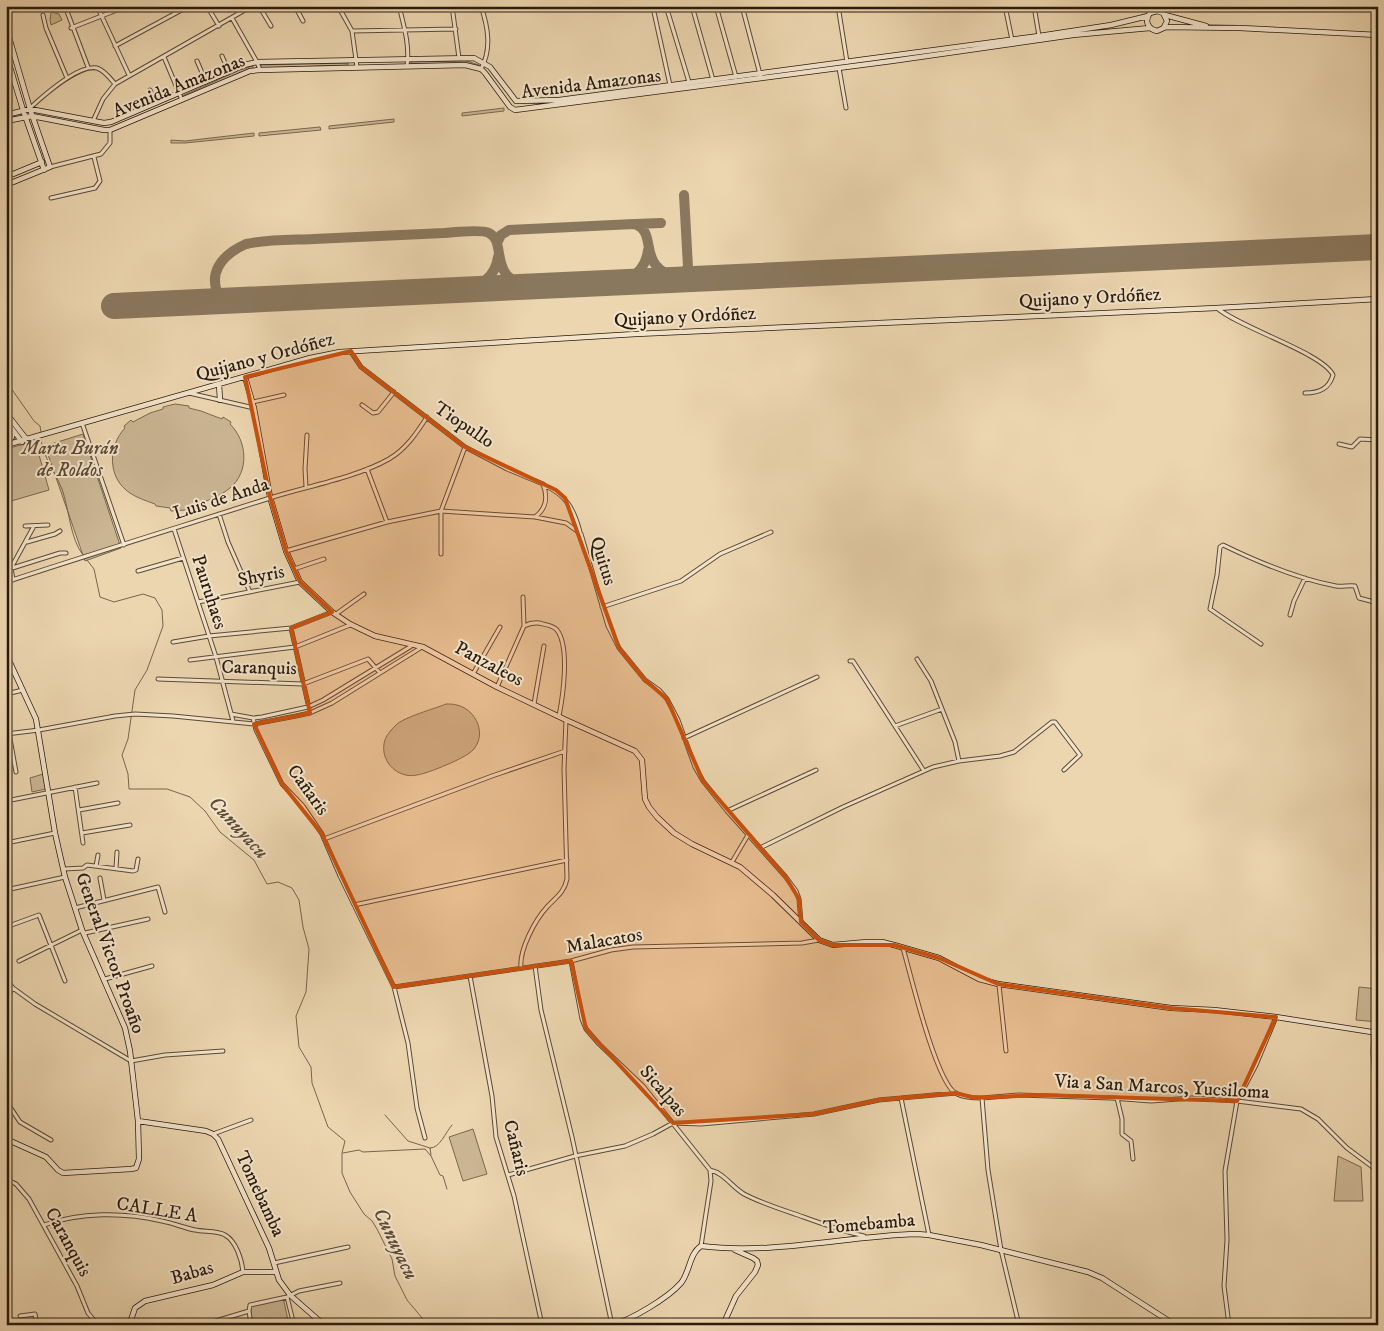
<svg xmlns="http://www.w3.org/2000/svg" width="1384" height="1331" viewBox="0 0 1384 1331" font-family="'IM FELL DW Pica',serif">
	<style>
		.green { fill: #cbb694; stroke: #7a6850 }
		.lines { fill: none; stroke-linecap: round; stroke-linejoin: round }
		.stream { stroke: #76654d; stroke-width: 1 }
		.taxiway { stroke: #8a785e; stroke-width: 10 }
		.runway { stroke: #8a785e; stroke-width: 26 }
		.street-casing { stroke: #5a4a35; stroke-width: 5 }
		.secondary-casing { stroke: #291b0c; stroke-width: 6 }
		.street { stroke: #f3e4cc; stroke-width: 3 }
		.secondary { stroke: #f3e4cc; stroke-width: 4.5 }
		.marked { fill: #cb500c; fill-opacity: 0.2; stroke: #cb500c; stroke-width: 4; stroke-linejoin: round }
		.labels { text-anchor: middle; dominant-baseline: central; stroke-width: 4; stroke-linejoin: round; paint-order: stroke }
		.street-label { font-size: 19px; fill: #291b0c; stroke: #f3e4cc }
		.park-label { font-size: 19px; font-style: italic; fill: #5a4a35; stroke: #f3e4cc }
		.water-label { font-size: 20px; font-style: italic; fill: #5d4c37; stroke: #f3e4cc }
	</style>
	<rect width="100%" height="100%" fill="#ecd6b0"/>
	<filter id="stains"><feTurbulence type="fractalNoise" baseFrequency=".004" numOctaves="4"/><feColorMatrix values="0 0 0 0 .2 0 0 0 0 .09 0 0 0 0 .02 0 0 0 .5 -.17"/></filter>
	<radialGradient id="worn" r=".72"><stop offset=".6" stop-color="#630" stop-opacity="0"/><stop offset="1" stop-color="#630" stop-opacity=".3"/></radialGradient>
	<path class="green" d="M51,12L59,14L62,20L51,25L50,20Z
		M467,61L479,65L478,67L466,63L411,64V62Z
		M348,63V65L261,68V65Z
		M253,66V68L244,71L183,98L182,96L240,70Z
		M504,108V111L462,116V113Z
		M394,119V122L329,129V126Z
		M320,127L321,130L259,136V133Z
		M254,133V136L185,143H171V140L185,141Z
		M175,404L189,406V408L201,411L222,419L223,417L231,422L230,424C247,441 250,471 230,488C223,494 214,498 206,501V503L193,507V511L186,510L171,511L170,508L156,506L155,504C147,501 137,498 130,493C107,478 108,446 125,428L124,426L131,420L133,422L150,413L163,409V407Z
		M83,434L121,548L85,561L45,446Z
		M35,441L49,490L11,501L6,486V449Z
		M446,704C449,704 454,704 457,705C477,710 487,735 473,750C466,758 429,773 417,775C399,779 381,763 384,744C385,736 391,730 396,725C404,717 434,709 446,704Z
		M43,774L46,789L32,792L30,778Z
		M1359,987L1378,989V1022L1356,1020Z
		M473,1129L487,1174L463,1181L449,1137Z
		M1338,1156L1361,1167L1363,1201H1334Z
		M283,1297L289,1325H253L250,1306Z"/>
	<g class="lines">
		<path class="stream" d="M6,381L34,421L40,426L41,432
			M41,439C43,457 55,472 62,489C69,508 70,539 83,555
			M87,560L94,569L100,597L114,602L143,594L155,598L162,610L163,626L147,670L135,690L128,739L122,755L128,774L129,789H167L190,797L205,811L220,832L254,860L267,884L278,882L292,888L299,900L303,927L309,949L306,992L296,1016L299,1047L311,1067L312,1083L328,1127L345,1141L342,1153V1173L350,1192L364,1214L372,1221L377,1229L392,1259L395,1276L407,1300L428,1325
			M385,1115L408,1141L430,1148
			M343,1153L359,1150L363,1152L425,1149L431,1156L440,1175L443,1176L447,1189
			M431,1155L430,1148C440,1148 445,1133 452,1125"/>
		<path class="taxiway" d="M635,224L661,223
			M497,243L501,235L509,230L634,224C661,232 632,269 683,279
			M688,267L695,275L705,278
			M674,279L682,276L688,267L684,195
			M615,282C633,281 646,268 648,250
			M461,289C480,287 495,278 498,257
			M222,301C205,275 221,255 246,244C268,239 292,240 314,239C357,237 401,235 444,233C455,232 481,229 489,233C509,243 484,283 537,286"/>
		<path class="runway" d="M114,306L1378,247"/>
		<defs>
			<path id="street" d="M65,6L88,67
				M97,6L129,75
				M207,6L219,26
				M259,6L271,26
				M295,6L303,21
				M338,6L352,31L357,67
				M399,6C404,26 410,46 407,66
				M452,6L459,58
				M666,6L689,82
				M692,6L713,80
				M716,6L736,77
				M742,6L761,78
				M838,6L847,62
				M1005,6L1012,40
				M1034,6L1039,36
				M364,9L372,6
				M654,12L670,85
				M43,15L46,28L67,78
				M232,18L257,62L260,70
				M71,28L127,6
				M352,31L456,29
				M115,46L189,6
				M222,56L229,72
				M164,57L182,100
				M197,61L206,82
				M839,68L846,108
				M481,69C492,49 488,27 481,6
				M150,90L156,103
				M30,108C43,96 79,64 97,68C104,70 110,78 115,84
				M93,121L103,99L115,84L252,6
				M50,167L101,154L110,143V130
				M51,198L95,188L100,181L94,157
				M1217,308C1240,328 1323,353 1333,375C1329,389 1319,393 1305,393
				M351,352L361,367L465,447L507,469L543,484C548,497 546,509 535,517
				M189,393L254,408
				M253,402L284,395
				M362,405L373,413L378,412L394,392
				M82,423L124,545
				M1339,444L1352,447L1360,439L1378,440
				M367,469L387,522
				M543,485C566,494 574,509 580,532
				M306,487L305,469L307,435
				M219,514L228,542L250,592
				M25,526L48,525
				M174,529L216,657L233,721
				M27,542L55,534L60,531
				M286,551L387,522L441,511L535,517L566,523L581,534L608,626L619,648L645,680L659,690L667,699L678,720L695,767L703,781L727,811L785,876L796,891L799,899L801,922
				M441,554V511L465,447
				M294,569L324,559
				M6,570L60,553H66
				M138,571L183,558
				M13,580L11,568L34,526
				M6,582C94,553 182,526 270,498C308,486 355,478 389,459C406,449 416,434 427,417
				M523,597L524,626
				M198,602L300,582
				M602,607L681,581L720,554L771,532
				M336,614L364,594
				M1290,615L1294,601L1305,578
				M291,628L309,708
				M173,642L209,636L291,628L332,612
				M1261,644L1210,609L1217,575L1220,547L1223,545C1258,562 1297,579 1336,586C1342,587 1349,585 1355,586L1359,598L1378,603
				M190,660L295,647L350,625
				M850,661H853L924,771
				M473,674L500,627
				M158,679L303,684L368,659L380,673
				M497,687L524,626C530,623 537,622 543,624C548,625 554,626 557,630C570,647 563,696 559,716
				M6,694L23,690
				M534,704L544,646
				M942,709L955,742L959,761
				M231,714L253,718L262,717L308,707L323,700L413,645
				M253,718L256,730L282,784L303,806L322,834L340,876L394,987L408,1043L417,1108L425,1138
				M895,726L942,709L931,681L917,659
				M9,733L16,772
				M6,734L39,730L115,716L135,714L173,716L254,724L296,716L310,713L332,703L422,647
				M684,738L817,677
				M75,787L83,843
				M6,801L97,783
				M79,810L118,803
				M727,811L816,770
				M82,833L130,825
				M324,839L492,776L565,751
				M6,843L55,833
				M760,848L843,807L933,767L959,761L1000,756L1014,752L1052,722H1055L1080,755L1064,770
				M732,862L748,835
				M96,866L98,855
				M116,868L117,852
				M64,869L83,868L87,865L133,871L136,870L138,859
				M100,878L104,900
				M6,890L65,877
				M354,905L567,860
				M75,908L158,887L165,912
				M6,927L39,915L65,981
				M85,933L148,919
				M903,948C911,976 935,1078 955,1093C962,1097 974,1098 982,1098L988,1170L1001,1250L1019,1325
				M19,961L82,930
				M571,961L582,1019L586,1029L599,1044L643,1086L710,1170L711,1181L701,1246
				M535,966L541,1010L572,1137L612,1325
				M521,968C519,950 535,920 547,907C556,897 564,893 567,879L564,769L566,720
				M470,976L492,1096L496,1137L514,1196L542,1325
				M6,979L13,988L35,1004L131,1061L165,1055L223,1051
				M105,979L152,966
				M999,985L1006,1051
				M394,987L571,961L611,950L633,947L802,943L819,940
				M6,999L13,988
				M1374,1033L1373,1052L1378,1122
				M901,1098L929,1235
				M982,1098L1019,1095L1111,1098L1151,1101L1192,1098L1237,1101L1301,1109L1318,1119L1347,1148L1378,1171
				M1117,1098L1122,1119V1134L1131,1141L1133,1159
				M6,1101L20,1122L51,1140
				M213,1134L251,1120
				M710,1170C724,1173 732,1187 744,1194C761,1203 780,1209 798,1215C820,1223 841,1231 864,1236
				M508,1175L575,1156L625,1146L653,1134L673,1123L701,1124L814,1114L879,1100L956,1093
				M6,1179L16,1184L29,1199L77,1286L88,1313L98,1325
				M44,1225C80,1212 124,1212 162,1221C173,1223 184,1228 195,1230C204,1232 218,1230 225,1235C236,1241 242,1260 243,1272
				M274,1263L348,1247
				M287,1297L294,1325
				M20,1316L35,1314L37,1325
				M202,1325L249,1311
				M251,1325L249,1311L250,1305L287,1297L299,1291L340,1283
				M1229,1325L1224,1286L1227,1240L1225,1171L1237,1101L1256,1065L1276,1017"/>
			<path id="secondary" d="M1165,15L1206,26
				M6,27L30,109L50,167L6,185
				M1164,27L1167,21L1163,13L1157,11L1150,13C1144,21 1148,29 1157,31L1166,27L1240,28L1378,35
				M6,54L23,110L44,170
				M6,115L30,109L104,123L111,122L244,65L257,62L474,58L490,67L516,101L559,100L1039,36L1111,25L1148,16
				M6,121L32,116L104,130H110L250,71L260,70L465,65L481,69L485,73L510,107L515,110L892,61L1073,35L1150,28
				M6,177L42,162
				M245,377L254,408L270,497L286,551L300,582L332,612L350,624L375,636L423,647L497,687L566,720L635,751L642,760L645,799L649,807L657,817L674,833L692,844L740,867L773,895L819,940L833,945L867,942H882L894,945L939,958L979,979L998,984L1171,1008L1214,1010L1276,1017L1378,1033
				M219,384L220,400
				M6,413L27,440
				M6,421L22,442
				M6,444L12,437V430
				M6,445L310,358L340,352L636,334L1216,308L1378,299
				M6,654L36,719L55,833L65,877L75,908L82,930L125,1028L130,1051L138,1121L139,1159L136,1168L131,1169L63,1173L58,1170L46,1157L6,1139
				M138,1121L206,1131L213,1134L218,1139L269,1248L279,1280L290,1295L324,1325
				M132,1325L131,1320L135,1308L145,1301L213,1285L243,1272H276
				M612,1325C631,1320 668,1298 681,1283C690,1272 689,1254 701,1246C774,1255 844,1236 917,1234L929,1235L981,1245L1088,1272L1102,1278L1175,1325
				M723,1325L736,1296L755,1272L758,1265L757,1261L753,1258L735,1250"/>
		</defs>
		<use href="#street" class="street-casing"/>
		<use href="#secondary" class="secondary-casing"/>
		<use href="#street" class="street"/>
		<use href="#secondary" class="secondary"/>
	</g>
	<path class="marked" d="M351,351L361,367L465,447L556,490L565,498L619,648L645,680L667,699L703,781L785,876L799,899L801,922L819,940L833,945H894L939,958L998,984L1171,1008L1276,1017L1237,1101L1038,1095L975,1098L956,1093L879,1100L814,1114L673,1123L586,1029L571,961L394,987L322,834L282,784L254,724L310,713L291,628L332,612L300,582L286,551L270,497L245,377Z"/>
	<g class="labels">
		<g class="street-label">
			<text transform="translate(591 84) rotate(-7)">Avenida Amazonas</text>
			<text transform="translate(179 86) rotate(-22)">Avenida Amazonas</text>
			<text transform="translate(1090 298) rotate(-3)">Quijano y Ordóñez</text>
			<text transform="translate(685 317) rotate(-3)">Quijano y Ordóñez</text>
			<text transform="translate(265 357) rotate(-15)">Quijano y Ordóñez</text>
			<text transform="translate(464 425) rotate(34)">Tiopullo</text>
			<text transform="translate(221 499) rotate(-18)">Luis de Anda</text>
			<text transform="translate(603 561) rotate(73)">Quitus</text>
			<text transform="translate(261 576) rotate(-11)">Shyris</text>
			<text transform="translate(209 592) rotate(72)">Pauruhaes</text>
			<text transform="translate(489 664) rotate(28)">Panzaleos</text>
			<text transform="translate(259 668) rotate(1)">Caranquis</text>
			<text transform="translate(308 790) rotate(54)">Cañaris</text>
			<text transform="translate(604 941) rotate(-10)">Malacatos</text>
			<text transform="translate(110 953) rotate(70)">General Victor Proaño</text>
			<text transform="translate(1162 1087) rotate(3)">Via a San Marcos, Yucsiloma</text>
			<text transform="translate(663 1091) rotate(49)">Sicalpas</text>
			<text transform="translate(516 1148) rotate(76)">Cañaris</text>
			<text transform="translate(260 1194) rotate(65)">Tomebamba</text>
			<text transform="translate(157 1210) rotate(9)">CALLE A</text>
			<text transform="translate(869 1224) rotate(-5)">Tomebamba</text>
			<text transform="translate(68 1242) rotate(61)">Caranquis</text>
			<text transform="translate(192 1273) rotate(-16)">Babas</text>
		</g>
		<g class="park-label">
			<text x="70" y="448">Marta Burán<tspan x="70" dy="22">de Roldos</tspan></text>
		</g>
		<g class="water-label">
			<text transform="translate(238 828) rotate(47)">Cunuyacu</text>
			<text transform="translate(395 1244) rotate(64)">Cunuyacu</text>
		</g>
	</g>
	<rect width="1384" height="1331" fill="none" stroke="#ecd6b0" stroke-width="25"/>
	<rect x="8" y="8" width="1369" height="1316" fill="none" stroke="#291b0c" stroke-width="2.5"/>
	<rect x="12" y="12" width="1359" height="1306" fill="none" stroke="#291b0c"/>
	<rect width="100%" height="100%" filter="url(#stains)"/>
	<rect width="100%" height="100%" fill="url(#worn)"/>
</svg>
